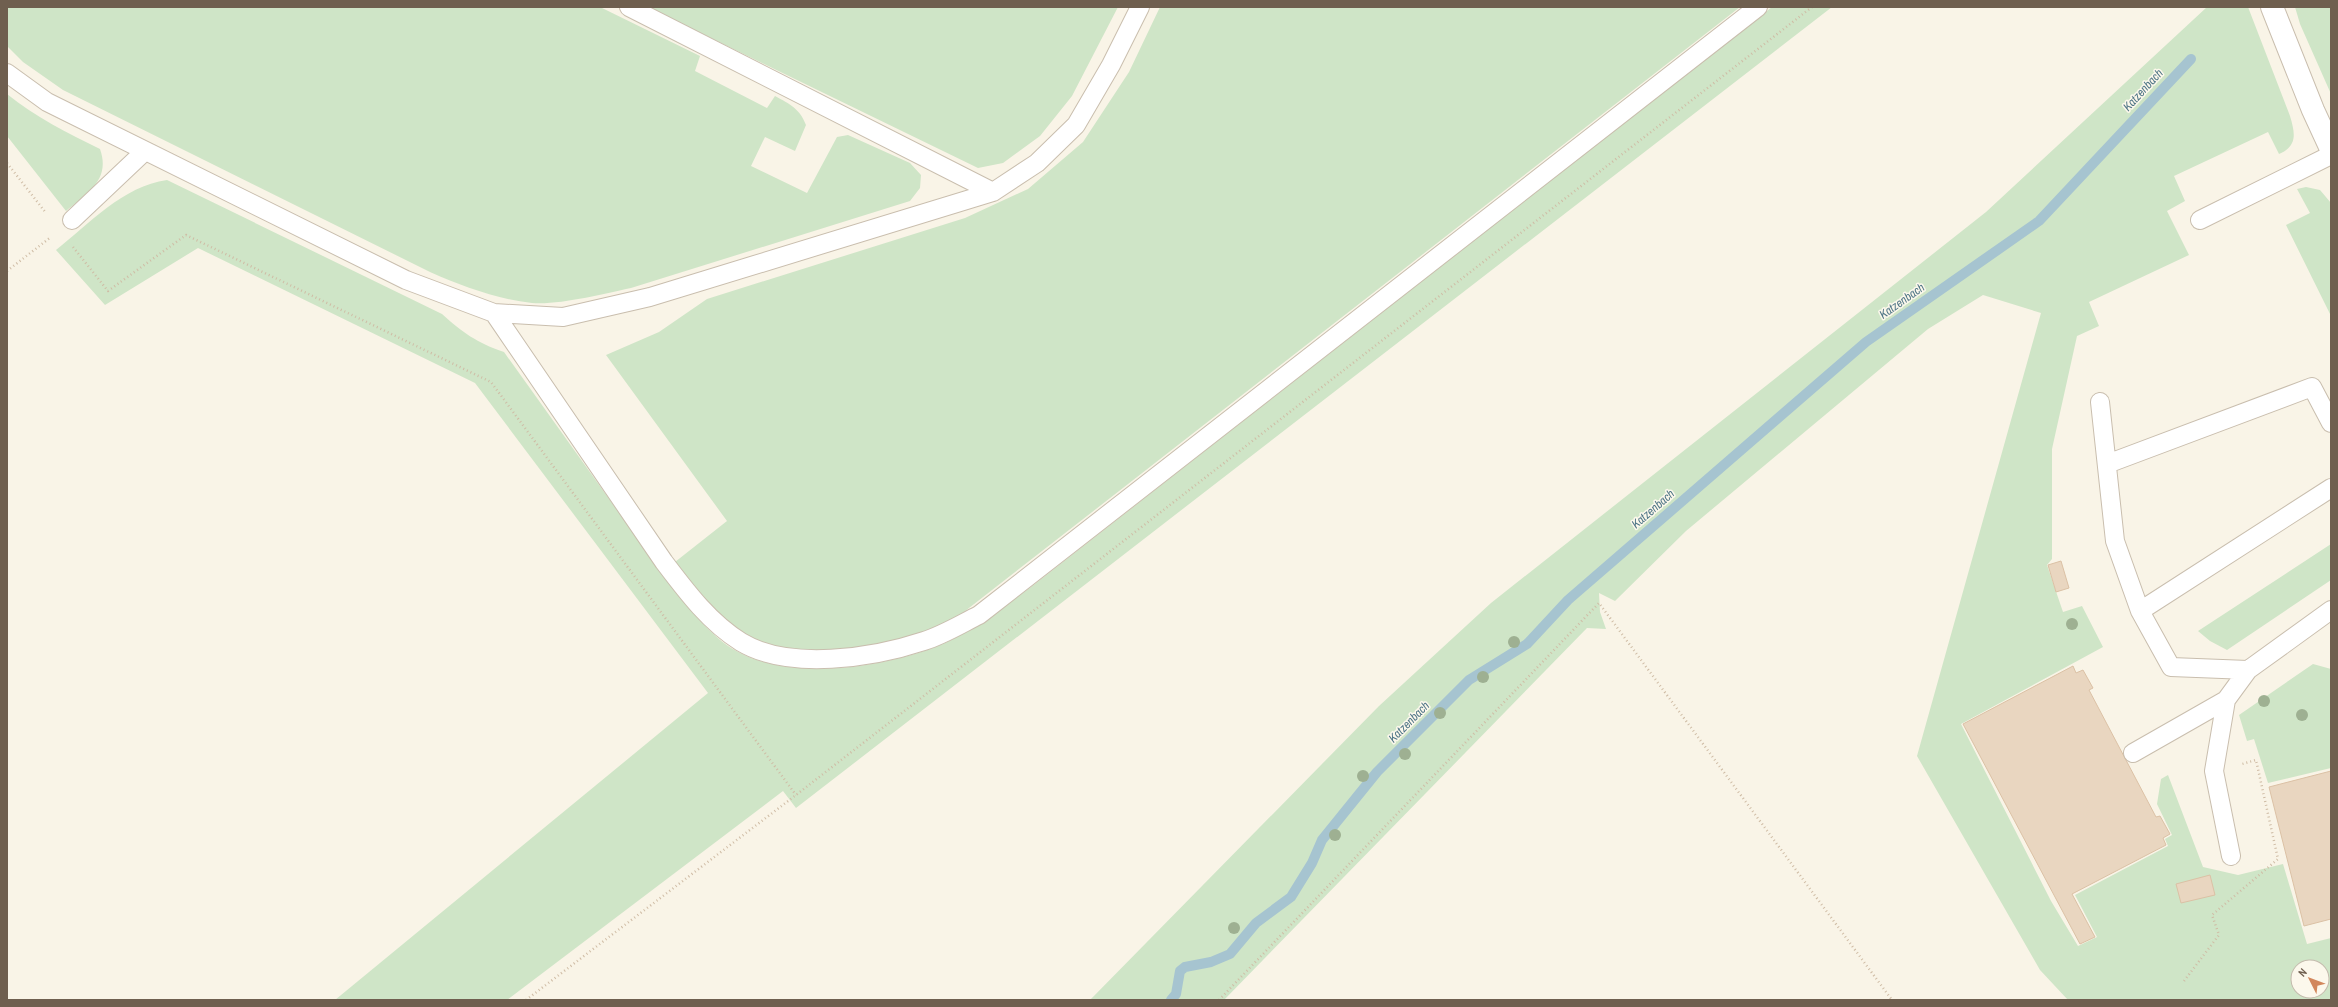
<svg xmlns="http://www.w3.org/2000/svg" width="2338" height="1007" viewBox="0 0 2338 1007" font-family="'Archivo Narrow',sans-serif">
	<style>
		.green { fill: #cfe5c7; fill-rule: evenodd }
		.lines { fill: none; stroke-linecap: round; stroke-linejoin: round }
		.stream { stroke: #a6c4d0; stroke-width: 10 }
		.building { fill: #e9d6c0; stroke: #dbc1a5 }
		.lane-casing { stroke: #c9beae; stroke-width: 20 }
		.street-casing { stroke: #c9beae; stroke-width: 24 }
		.path { stroke: #cfbca5; stroke-width: 2.5; stroke-dasharray: 1 3; stroke-linecap: butt }
		.lane { stroke: #fff; stroke-width: 18 }
		.street { stroke: #fff; stroke-width: 22 }
		.tree { fill: #9eb092 }
		.labels { text-anchor: middle; dominant-baseline: central; stroke-width: 3; stroke-linejoin: round; paint-order: stroke }
		.water-label { font-size: 12px; font-style: italic; fill: #4f7586; stroke: #fcf8ec }
	</style>
	<rect width="100%" height="100%" fill="#f9f4e7"/>
	<path class="green" d="M7,7H600L700,56L695,71L767,108L775,96C790,104 800,109 806,125L795,151L765,137L751,166L807,193L837,137L848,135L910,163L921,175L920,188L910,201L631,288C603,294 560,305 532,303C496,299 462,286 430,272L63,90L23,62L7,46Z
		M647,7H1118L1072,96L1040,136L1003,163L978,168Z
		M1160,7H1740L960,615C947,621 935,629 921,633C874,650 788,662 744,634C716,616 696,587 675,562L727,521L606,355L659,332L707,299L965,218L1028,189L1083,142L1129,72Z
		M1772,7H1832L796,808L783,791L507,1000H335L708,693L475,383L198,248L105,305L56,250C89,224 123,186 167,180L442,314C462,332 477,343 504,352L680,598C698,618 716,641 740,653C793,680 876,668 930,649C967,636 999,610 1031,587Z
		M2207,7H2248L2290,116C2295,133 2298,146 2279,154L2268,132L2174,176L2185,201L2167,211L2189,255L2089,302L2099,326L2077,336L2052,449V559L2047,565L2063,612L2082,606L2103,647L1961,724L2051,901L2078,946L2097,937L2075,895L2168,846L2165,839L2172,835L2157,804L2161,779L2168,775L2203,867L2238,875L2283,864L2307,944L2331,938V1000H2068L2040,970L1917,756L2041,313L1983,295L1928,329L1686,531L1615,601L1599,593L1600,612L1606,629L1587,628L1224,1000H1090L1379,706L1491,603L1986,212ZM2298,967H2322V991H2298Z
		M2295,7H2331V94L2300,24Z
		M7,94C35,117 68,133 100,149C111,180 87,193 66,211L7,136Z
		M2306,187L2320,190L2331,203V316L2286,225L2310,213L2297,189Z
		M2331,544V580L2227,650L2210,641L2198,631Z
		M2313,664L2331,669V768L2268,783L2254,739L2247,741L2239,715Z"/>
	<g class="lines">
		<path class="stream" d="M1171,1000L1176,994L1180,971L1185,967L1211,962L1230,954L1256,923L1291,897L1312,863L1322,840L1377,772L1469,680L1527,644L1568,600L1866,342L2039,221L2191,59"/>
	</g>
	<path class="building" d="M2061,561L2069,588L2056,592L2048,565Z
		M2073,666L2076,673L2083,670L2093,688L2089,690L2156,817L2160,816L2170,834L2163,838L2166,845L2072,894L2095,937L2080,944L1963,724Z
		M2331,771V919L2304,926L2269,787Z
		M2210,875L2215,895L2181,903L2176,884Z"/>
	<g class="lines">
		<defs>
			<path id="lane" d="M629,7L993,192
				M7,73L47,102L406,280L494,313L563,317L650,297L993,192L1037,163L1076,125L1111,65L1140,7
				M72,220L145,151
				M2200,220L2331,155
				M494,313L664,562C686,591 709,622 741,642C789,671 873,658 924,641C943,635 961,624 979,615L1758,7
				M2100,402L2115,541L2140,611L2171,667L2248,670L2331,610
				M2107,464L2312,387L2331,423
				M2140,611L2331,488
				M2133,753L2226,700
				M2231,856L2214,771L2226,700L2248,670"/>
			<path id="street" d="M2272,7L2313,110L2331,149"/>
		</defs>
		<use href="#lane" class="lane-casing"/>
		<use href="#street" class="street-casing"/>
		<path class="path" d="M7,163L46,213
			M73,247L108,291L186,235L491,382L796,795
			M7,271L51,237
			M2184,981L2219,935L2212,915L2278,859L2256,760L2242,764
			M526,1000L796,795L1812,7
			M1219,1000L1599,603L1892,1000"/>
		<use href="#lane" class="lane"/>
		<use href="#street" class="street"/>
	</g>
	<g class="tree">
		<circle cx="2072" cy="624" r="6"/>
		<circle cx="1514" cy="642" r="6"/>
		<circle cx="1483" cy="677" r="6"/>
		<circle cx="2264" cy="701" r="6"/>
		<circle cx="1440" cy="713" r="6"/>
		<circle cx="2302" cy="715" r="6"/>
		<circle cx="1405" cy="754" r="6"/>
		<circle cx="1363" cy="776" r="6"/>
		<circle cx="1335" cy="835" r="6"/>
		<circle cx="1234" cy="928" r="6"/>
	</g>
	<g class="labels">
		<g class="water-label">
			<text transform="translate(2143 90) rotate(-47)">Katzenbach</text>
			<text transform="translate(1902 301) rotate(-35)">Katzenbach</text>
			<text transform="translate(1653 509) rotate(-41)">Katzenbach</text>
			<text transform="translate(1409 722) rotate(-45)">Katzenbach</text>
		</g>
	</g>
	<rect width="2338" height="1007" fill="none" stroke="#6f5f4f" stroke-width="16"/>
	<g transform="translate(2310 979) rotate(312)"><circle r="19" fill="#fcf8ec" stroke="#c4bbad"/>
	<path d="M0-3L7 15L0 10L-7 15Z" fill="#d2875c"/>
	<text y="-6" font-size="11" font-weight="bold" text-anchor="middle" fill="#6f5f4f">N</text>
	</g>
</svg>
